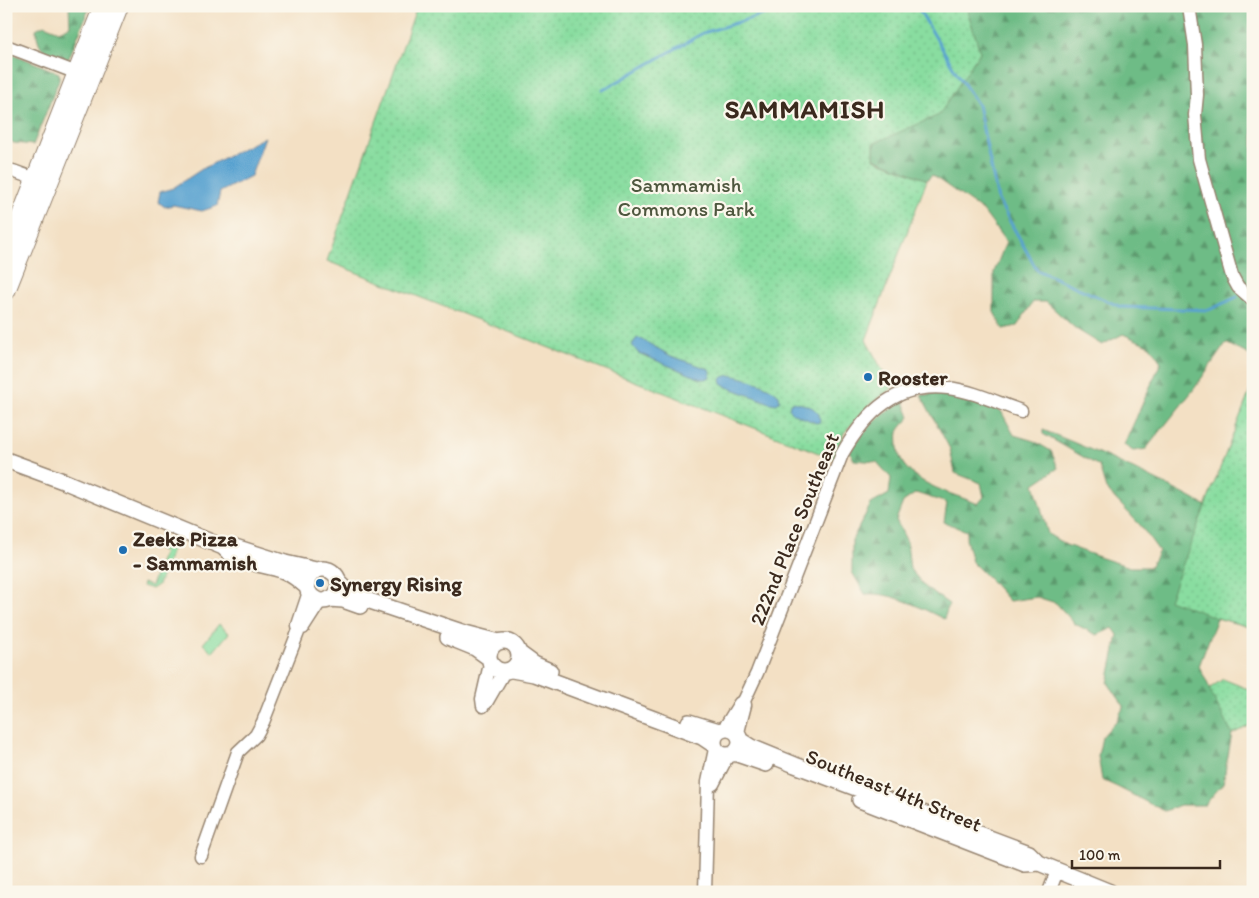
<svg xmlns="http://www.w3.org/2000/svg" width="1259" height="898" viewBox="0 0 1259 898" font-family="Itim,sans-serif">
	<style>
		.grass { fill: url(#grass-tufts); stroke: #62845f }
		.forest { fill: url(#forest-firs); stroke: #547352 }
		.park { fill: url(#park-dots); stroke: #62845f }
		.pitch { fill: #89dda0; stroke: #62845f }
		.water { fill: #59a2d0; stroke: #4a6677 }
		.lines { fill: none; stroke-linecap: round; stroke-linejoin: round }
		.stream { stroke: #59a2d0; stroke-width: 3 }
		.minor-casing { stroke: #978571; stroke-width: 15 }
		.tertiary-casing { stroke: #978571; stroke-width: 18 }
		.secondary-casing { stroke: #978571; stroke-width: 20 }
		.minor { stroke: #fff; stroke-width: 12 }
		.tertiary { stroke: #fff; stroke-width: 15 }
		.secondary { stroke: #fff; stroke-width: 18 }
		.poi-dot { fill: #1f6fb2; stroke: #fbf7ec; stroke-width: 2 }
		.labels { text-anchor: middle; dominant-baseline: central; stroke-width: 4.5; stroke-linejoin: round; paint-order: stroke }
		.park-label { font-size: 21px; fill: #4e573e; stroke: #fbf7ec }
		.poi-label { font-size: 21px; font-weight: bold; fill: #3b2a1e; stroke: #fbf7ec; text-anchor: start }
		.street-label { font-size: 21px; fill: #3b2a1e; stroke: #fbf7ec }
		.district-label { font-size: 26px; font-weight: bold; letter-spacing: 1px; fill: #3b2a1e; stroke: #fbf7ec }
	</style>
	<defs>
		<pattern id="grass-tufts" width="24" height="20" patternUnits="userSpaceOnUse" patternTransform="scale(1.25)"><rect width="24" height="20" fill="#89dda0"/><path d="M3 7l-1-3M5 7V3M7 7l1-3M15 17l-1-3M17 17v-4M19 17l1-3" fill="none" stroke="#77be89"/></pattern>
		<pattern id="forest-firs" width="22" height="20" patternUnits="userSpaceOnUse" patternTransform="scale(1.25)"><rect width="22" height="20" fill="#6ebc86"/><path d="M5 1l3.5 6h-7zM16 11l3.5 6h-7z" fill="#5c996d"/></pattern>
		<pattern id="park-dots" width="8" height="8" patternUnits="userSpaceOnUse" patternTransform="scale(1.25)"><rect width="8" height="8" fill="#89dda0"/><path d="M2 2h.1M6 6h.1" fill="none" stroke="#77be89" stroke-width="1.8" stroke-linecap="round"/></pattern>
	</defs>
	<rect width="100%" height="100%" fill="#fbf7ec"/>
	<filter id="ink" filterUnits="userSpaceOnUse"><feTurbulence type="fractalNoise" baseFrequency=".02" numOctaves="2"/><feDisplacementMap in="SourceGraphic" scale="10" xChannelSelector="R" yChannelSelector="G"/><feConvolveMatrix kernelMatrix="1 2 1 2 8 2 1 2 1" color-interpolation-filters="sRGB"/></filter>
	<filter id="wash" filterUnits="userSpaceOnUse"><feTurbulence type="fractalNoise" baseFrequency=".0096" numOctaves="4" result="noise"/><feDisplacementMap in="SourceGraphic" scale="20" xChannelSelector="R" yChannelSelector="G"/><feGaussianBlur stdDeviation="1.12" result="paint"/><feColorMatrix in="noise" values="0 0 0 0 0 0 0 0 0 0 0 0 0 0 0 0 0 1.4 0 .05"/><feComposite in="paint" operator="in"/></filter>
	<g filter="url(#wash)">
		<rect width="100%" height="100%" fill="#f3e0c4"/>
		<path class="grass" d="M160,539L174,545L158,585L152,589L142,586L143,583L151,586L164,552L158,549Z"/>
		<path class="forest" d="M69,6H90L69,58L64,62C46,54 38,50 36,29L44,25L59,31L70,26Z
			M966,6H1253V357L1226,343L1194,389L1146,449L1133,451L1124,445L1161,362L1150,346L1123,334L1102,345L1076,329L1046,302H1033L1017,326L1003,329L994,312V272L1006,242L983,211L932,175L927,180L874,158V143L939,114L980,52Z
			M6,51L59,73V80L33,145L14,143L6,139Z
			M940,393L977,401L1001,411L1014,435L1034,441L1051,451L1058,468L1034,484L1048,534L1066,545L1102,558L1130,567H1150L1159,551L1140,525L1106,489L1099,466L1043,434V430C1099,452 1153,477 1206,506L1253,628L1217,618L1199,666L1232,734L1223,783L1205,805H1180L1165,811C1144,802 1124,789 1102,780L1098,756L1102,737L1117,720L1124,706L1108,683L1118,635L1113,628L1097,635L1075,624L1056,603L1037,597L1009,601L992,582L972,562L966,539L967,531L944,522L947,503L916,493L903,502L896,520L907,542L910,569L926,588L949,604L944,619C919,607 893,592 865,594L852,572V540L871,504L889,494L891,478L877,462L854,460L850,451C868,426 876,416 904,402L910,417C907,421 900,427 898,432C897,436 898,443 898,447C899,482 953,493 978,504L984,497L981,483L955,473L950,449L921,395Z"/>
		<path class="park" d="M417,6H966L980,52L939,115L874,143V159L927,180L866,340L892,388L868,406L844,433L834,459L327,261Z
			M1253,383V628L1217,618L1169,600Z
			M1223,679L1253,691V724L1232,734L1209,689Z"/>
		<path class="pitch" d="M219,624L229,633L213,652L203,644Z"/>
		<path class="water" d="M265,137L251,176L220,192L217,206L202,211L173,205L165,207L158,202L160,192L173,188L202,169Z
			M639,338L671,356L709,369L711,372L710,377L706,379H701L638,353L632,345L636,339Z
			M730,375C745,378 768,384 779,395L780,401L777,404L770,403L727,387L722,384L721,379L723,377Z
			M793,402L806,405L813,408L819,414L820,422L816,423L794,414L789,409L790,403Z"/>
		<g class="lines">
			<path class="stream" d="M917,6L956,72L978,105L998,200L1037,270L1121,307L1209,310L1237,297
				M603,90L703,33L791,6
				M1252,290H1253"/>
		</g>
	</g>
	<g filter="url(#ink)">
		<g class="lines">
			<defs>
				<path id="minor" d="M1189,6L1195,45L1197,95L1195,115L1199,159L1232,276L1238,287L1253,300
					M6,46L77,73
					M6,171H13L35,179
					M303,628L321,600
					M486,703L504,672
					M483,706L482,699L490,664
					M724,729L740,703L744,701L757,673L842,454C866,412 896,382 948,388C973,391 998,403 1021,411
					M738,736L739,728L745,705L744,701
					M713,784L728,755
					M201,856L238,752L256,735L263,722L299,630L298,625L309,592
					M705,892L708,782L715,749
					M1049,892L1057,871"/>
				<path id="tertiary" d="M6,460L63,481L223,547C240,565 263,563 284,571C293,575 300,581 307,587
					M232,546L285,563L316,570
					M307 585a16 16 0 1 1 32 0a16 16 0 1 1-32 0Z
					M339,582L348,591L358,597L465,633L499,642
					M329,599L343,600L360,606
					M448,637L475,648L489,658
					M489 656a15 15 0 1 1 30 0a15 15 0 1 1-30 0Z
					M519,653L534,664L550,671
					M512,670L534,674L702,737L714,745
					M689,722L719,731
					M714 742a13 13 0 1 1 26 0a13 13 0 1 1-26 0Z
					M740,740L751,747L795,765L1029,853L1039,863L1110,892
					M734,753L766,764
					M860,800L1025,864L1039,863"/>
				<path id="secondary" d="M6,254L103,6
					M6,291L119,6"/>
			</defs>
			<use href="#minor" class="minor-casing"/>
			<use href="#tertiary" class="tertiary-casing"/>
			<use href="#secondary" class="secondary-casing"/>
			<use href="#minor" class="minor"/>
			<use href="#tertiary" class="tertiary"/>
			<use href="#secondary" class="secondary"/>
		</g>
	</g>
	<g class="poi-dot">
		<circle cx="868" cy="377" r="5"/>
		<circle cx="123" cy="550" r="5"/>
		<circle cx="320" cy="583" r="5"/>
	</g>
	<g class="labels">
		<g class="park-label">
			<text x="686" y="184">Sammamish<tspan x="686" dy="24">Commons Park</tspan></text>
		</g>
		<g class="poi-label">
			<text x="878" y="377">Rooster</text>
			<text x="133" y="538">Zeeks Pizza<tspan x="133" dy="24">- Sammamish</tspan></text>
			<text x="330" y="583">Synergy Rising</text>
		</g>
		<g class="street-label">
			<text transform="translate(794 529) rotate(-68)">222nd Place Southeast</text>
			<text transform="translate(894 790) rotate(22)">Southeast 4th Street</text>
		</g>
		<g class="district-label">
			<text x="805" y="109">SAMMAMISH</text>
		</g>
	</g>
	<rect width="1259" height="898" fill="none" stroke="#fbf7ec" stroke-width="25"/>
	<path d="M1072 860v8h148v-8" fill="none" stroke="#3b2a1e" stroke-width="2.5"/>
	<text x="1079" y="860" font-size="15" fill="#3b2a1e" stroke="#fbf7ec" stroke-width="4" paint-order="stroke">100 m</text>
</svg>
